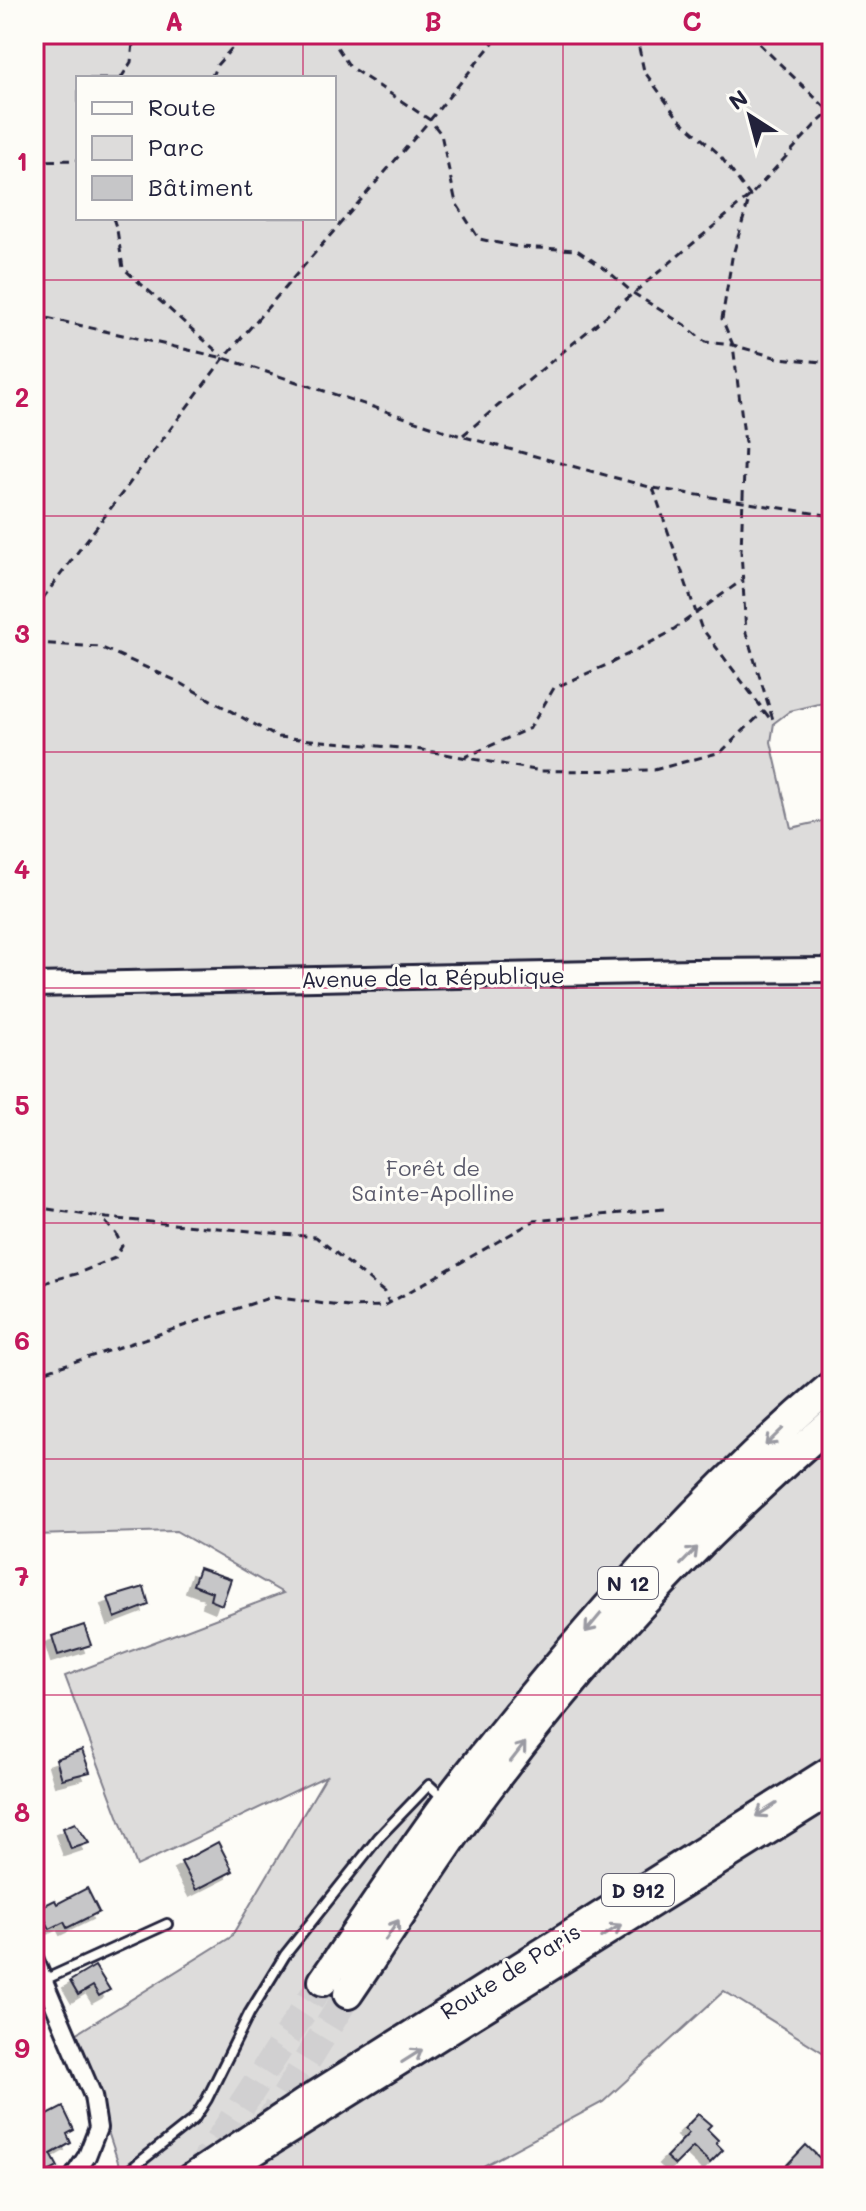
<svg xmlns="http://www.w3.org/2000/svg" width="866" height="2211" viewBox="0 0 866 2211" font-family="Mali,sans-serif">
	<style>
		.green { fill: #dddcdb; stroke: #807f8b; stroke-width: 2; fill-rule: evenodd }
		.building { fill: #c6c6c8; stroke: #22223b; stroke-width: 2; filter: url(#shadow) }
		.lines { fill: none; stroke-linecap: round; stroke-linejoin: round }
		.highway-tunnel { stroke: #d1d0d1; stroke-width: 28; stroke-dasharray: 28 14; stroke-linecap: butt }
		.lane-casing { stroke: #22223b; stroke-width: 14 }
		.street-casing { stroke: #22223b; stroke-width: 22 }
		.secondary-casing { stroke: #22223b; stroke-width: 28 }
		.primary-casing { stroke: #22223b; stroke-width: 30 }
		.highway-casing { stroke: #22223b; stroke-width: 34 }
		.path { stroke: #22223b; stroke-width: 3; stroke-dasharray: 8 6; stroke-linecap: butt }
		.lane { stroke: #fdfcf7; stroke-width: 8 }
		.street { stroke: #fdfcf7; stroke-width: 16 }
		.secondary { stroke: #fdfcf7; stroke-width: 22 }
		.primary { stroke: #fdfcf7; stroke-width: 24 }
		.highway { stroke: #fdfcf7; stroke-width: 28 }
		.oneway { stroke: #9a9aa2 }
		.grid { fill: none; stroke: #c2185b; stroke-width: 2; stroke-opacity: 0.55 }
		.labels { text-anchor: middle; dominant-baseline: central; stroke-width: 6; stroke-linejoin: round; paint-order: stroke }
		.shield { fill: #fdfcf7; stroke: #646373; stroke-width: 2 }
		.shield-label { font-size: 20px; font-weight: bold; fill: #22223b }
		.street-label { font-size: 22px; fill: #22223b; stroke: #fdfcf7 }
		.park-label { font-size: 22px; fill: #5a5a6b; stroke: #fdfcf7 }
		.neatline { fill: none; stroke: #c2185b; stroke-width: 3 }
		.grid-label { font-size: 26px; text-anchor: middle; font-weight: bold; fill: #c2185b }
	</style>
	<defs>
		<filter id="shadow"><feDropShadow dx="-7" dy="7" stdDeviation="0" flood-color="#0004"/></filter>
	</defs>
	<rect width="100%" height="100%" fill="#fdfcf7"/>
	<filter id="ink" filterUnits="userSpaceOnUse"><feTurbulence type="fractalNoise" baseFrequency=".0125" numOctaves="2"/><feDisplacementMap in="SourceGraphic" scale="16" xChannelSelector="R" yChannelSelector="G"/><feConvolveMatrix kernelMatrix="1 2 1 2 8 2 1 2 1" color-interpolation-filters="sRGB"/></filter>
	<g filter="url(#ink)">
		<path class="green" d="M34,34H832V701L790,711L774,723L771,742L791,828L832,819V2058L724,1991L603,2102L463,2177H123L76,2034L231,1937L326,1776L137,1866L65,1676L283,1593L176,1531L34,1535ZM78,78H334V218H78Z"/>
		<path class="building" d="M199,1568L231,1579L222,1605L210,1600L212,1592L193,1585Z
			M144,1587L149,1605L115,1618L108,1598Z
			M84,1625L91,1645L58,1655L52,1636Z
			M82,1750L90,1772L62,1779L56,1759Z
			M75,1823L89,1843L71,1849L63,1828Z
			M218,1842L233,1871L196,1890L181,1862Z
			M87,1888L99,1912L67,1928L64,1922L50,1929L39,1908L55,1900L57,1904Z
			M95,1966L110,1990L99,1996L93,1986L78,1995L70,1981Z
			M63,2107L74,2130L67,2134L71,2143L51,2154L58,2167L39,2177H34V2148L44,2143L40,2136L45,2133L40,2119Z
			M698,2114L711,2125L707,2129L718,2140L716,2143L723,2150L710,2163L693,2147L675,2165L666,2157L689,2133L684,2129Z
			M806,2145L824,2162L813,2173L810,2170L803,2177H795L785,2167Z"/>
		<g class="lines">
			<path class="highway-tunnel" d="M263,2132L348,1994
				M195,2177L323,1981"/>
			<defs>
				<path id="lane" d="M44,1980L167,1924
					M121,2177L194,2119L207,2099L249,2014L285,1955L379,1837L429,1785L443,1798"/>
				<path id="street" d="M34,1958L93,2096L98,2128L87,2156L73,2177"/>
				<path id="secondary" d="M34,985L693,971L832,970"/>
				<path id="primary" d="M234,2166L832,1792
					M190,2177L310,2097L832,1768"/>
				<path id="highway" d="M323,1981C364,1921 404,1860 447,1802C466,1776 487,1751 507,1726C606,1604 712,1486 832,1385
					M348,1994C389,1934 428,1872 470,1813C574,1670 698,1537 832,1422"/>
			</defs>
			<use href="#lane" class="lane-casing"/>
			<use href="#street" class="street-casing"/>
			<use href="#secondary" class="secondary-casing"/>
			<use href="#primary" class="primary-casing"/>
			<use href="#highway" class="highway-casing"/>
			<path class="path" d="M334,34L337,47L350,67L430,120L441,134L456,203L479,239L518,247L577,250L608,271L633,293L686,326L705,342L733,345L778,358L832,363
				M636,34L644,71L678,118L718,153L750,196L732,258L722,319L733,345L745,443L741,551L746,633L774,723
				M749,34L830,112
				M121,78L131,62L134,34
				M211,78L217,65L233,47L231,34
				M34,161L78,160
				M113,218L117,230L123,268L222,356
				M34,315L224,358L461,436L653,488L832,516
				M463,435L750,196L815,125L832,110
				M653,488L701,627L771,720
				M34,610L224,358L430,120L500,34
				M34,643L100,647L177,681L277,737L422,750L541,771L654,770L721,752L764,711
				M463,758L530,728L554,688L609,664L667,634L741,581
				M34,1207L107,1218L316,1237L384,1292L389,1303
				M34,1294L38,1287L52,1280L76,1274L115,1258L122,1246L116,1234L101,1217
				M34,1375L272,1297L349,1307L384,1306L534,1221L665,1209"/>
			<use href="#lane" class="lane"/>
			<use href="#street" class="street"/>
			<use href="#secondary" class="secondary"/>
			<use href="#primary" class="primary"/>
			<use href="#highway" class="highway"/>
		</g>
		<defs><path id="oneway-shaft" d="M-6 0H5M1.5-3L5.5 0L1.5 3" fill="none" stroke-width="1.6" stroke-linecap="round" stroke-linejoin="round" transform="scale(2)"/></defs>
		<g class="oneway">
			<use href="#oneway-shaft" transform="translate(774 1437) rotate(136)"/>
			<use href="#oneway-shaft" transform="translate(689 1556) rotate(-46)"/>
			<use href="#oneway-shaft" transform="translate(593 1623) rotate(130)"/>
			<use href="#oneway-shaft" transform="translate(518 1752) rotate(-52)"/>
			<use href="#oneway-shaft" transform="translate(766 1810) rotate(148)"/>
			<use href="#oneway-shaft" transform="translate(392 1930) rotate(-56)"/>
			<use href="#oneway-shaft" transform="translate(611 1931) rotate(-32)"/>
			<use href="#oneway-shaft" transform="translate(412 2056) rotate(-32)"/>
		</g>
	</g>
	<path class="grid" d="M303,34V78M563,34V2177M303,218V2177M34,280H832M34,516H832M34,752H832M34,988H832M34,1223H832M34,1459H832M34,1695H832M34,1931H832"/>
	<g class="labels">
		<g class="shield">
			<rect x="598" y="1567" width="60" height="32" rx="6"/>
			<rect x="602" y="1874" width="72" height="32" rx="6"/>
		</g>
		<g class="shield-label">
			<text x="628" y="1583">N 12</text>
			<text x="638" y="1890">D 912</text>
		</g>
		<g class="street-label">
			<text transform="translate(433 977) rotate(-1)">Avenue de la République</text>
			<text transform="translate(510 1971) rotate(-32)">Route de Paris</text>
		</g>
		<g class="park-label">
			<text x="433" y="1167">Forêt de<tspan x="433" dy="25">Sainte-Apolline</tspan></text>
		</g>
	</g>
	<rect width="866" height="2211" fill="none" stroke="#fdfcf7" stroke-width="88"/>
	<rect x="76" y="76" width="260" height="144" fill="#fdfcf7" stroke="#a5a5ac" stroke-width="2"/>
	<rect x="92" y="102" width="40" height="12" fill="#fdfcf7" stroke="#a5a5ac" stroke-width="2"/>
	<text x="148" y="116" font-size="24" fill="#22223b">Route</text>
	<rect x="92" y="136" width="40" height="24" fill="#dddcdb" stroke="#a5a5ac" stroke-width="2"/>
	<text x="148" y="156" font-size="24" fill="#22223b">Parc</text>
	<rect x="92" y="176" width="40" height="24" fill="#c6c6c8" stroke="#a5a5ac" stroke-width="2"/>
	<text x="148" y="196" font-size="24" fill="#22223b">Bâtiment</text>
	<g transform="translate(750 116) rotate(324)" stroke="#fdfcf7" stroke-width="6" paint-order="stroke">
	<path d="M0-6L14 30L0 20L-14 30Z" fill="#22223b"/>
	<text y="-12" font-size="22" font-weight="bold" text-anchor="middle" fill="#22223b">N</text>
	</g>
	<rect x="44" y="44" width="778" height="2123" class="neatline"/>
	<g class="grid-label">
		<text x="174" y="31">A</text>
		<text x="433" y="31">B</text>
		<text x="692" y="31">C</text>
		<text x="22" y="171">1</text>
		<text x="22" y="407">2</text>
		<text x="22" y="643">3</text>
		<text x="22" y="879">4</text>
		<text x="22" y="1115">5</text>
		<text x="22" y="1350">6</text>
		<text x="22" y="1586">7</text>
		<text x="22" y="1822">8</text>
		<text x="22" y="2058">9</text>
	</g>
</svg>
